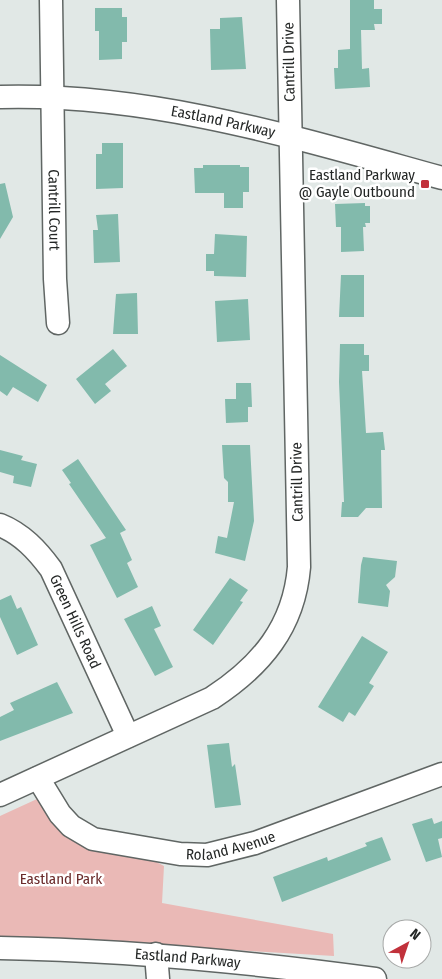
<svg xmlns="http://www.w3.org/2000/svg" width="442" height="979" viewBox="0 0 442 979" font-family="'Fira Sans Condensed',sans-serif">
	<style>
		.green { fill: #eab9b6 }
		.building { fill: #82baac }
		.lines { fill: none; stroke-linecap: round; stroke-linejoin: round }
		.minor-casing { stroke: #606664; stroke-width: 25 }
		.minor { stroke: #fff; stroke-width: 22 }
		.poi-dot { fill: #c1313b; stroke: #fff; stroke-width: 2 }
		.labels { text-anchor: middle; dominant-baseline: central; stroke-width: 5; stroke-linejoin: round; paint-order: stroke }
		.street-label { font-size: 15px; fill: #242726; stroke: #fff }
		.poi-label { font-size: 15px; fill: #242726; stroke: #fff; text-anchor: end }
		.park-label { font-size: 15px; fill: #6a2a2a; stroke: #fff }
	</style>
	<rect width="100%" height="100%" fill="#e1e8e6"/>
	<path class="green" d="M37,799L164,866L162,903L333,934L334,956L0,936V816Z"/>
	<path class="building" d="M350,0H374V9H382V24H374L375,30H361L362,69L369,68L370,87L335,89L334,68H338V50L350,49Z
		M95,8H122V17H127V42H122V59L99,60V31H95Z
		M242,17L246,69L211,70L210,29H220V18Z
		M102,143H123V188L96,189V154H102Z
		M203,165H240V167H249V192H243V208H224V193H195L194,168H203Z
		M5,183L13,217L0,239V184Z
		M365,203V206H370V223H365L366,227H363L364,251L341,252V227H336L335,204Z
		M118,214L120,262L94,263L93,230H98L96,215Z
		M215,234L247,236L246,277L214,276V271H206V254H214Z
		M341,275H364V317H339Z
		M137,293L138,334H113L116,294Z
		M248,299L250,340L217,342L215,301Z
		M340,344H364V355H369V371H362L366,433L383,432L385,450H381L382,508H366L358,517H341L342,502H344L339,382Z
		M113,349L127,366L105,384L111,391L95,404L76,379Z
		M0,355L47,385L38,402L13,387L7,396L0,391Z
		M236,383H251L252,407H248V422L226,423L225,399H236Z
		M222,445H250L254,521L245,561L215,553L218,536L227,538L234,502H228V482L224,478Z
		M0,450L23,456L21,460L37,464L31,487L13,483L14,476L0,472Z
		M78,459L126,530L120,533L132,560L127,563L138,587L117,598L90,545L106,538L69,484L71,483L62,470Z
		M363,557L397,561L395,577L386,585L390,591L388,607L358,603L361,565Z
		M230,578L248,590L240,601L243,602L213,645L193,630Z
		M11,595L17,609L21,607L38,645L17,655L0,617V600Z
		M152,606L161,626L154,629L173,667L155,676L124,619Z
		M362,636L388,652L369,683L374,686L355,716L349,712L343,722L318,707Z
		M57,682L73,713L0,741V717L14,710L10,703Z
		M229,743L232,767L235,764L241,805L215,808L207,745Z
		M432,818L434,824L442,821V838L438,839L442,857L426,862L412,824Z
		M382,837L391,860L282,902L273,877L327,857L328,861L367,846L365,843Z"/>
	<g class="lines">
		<defs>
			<g id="minor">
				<path id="s1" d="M51,0L55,279L58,323"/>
				<path id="s2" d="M0,97C152,93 297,138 442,178"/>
				<path id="s3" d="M0,525C22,534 37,550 51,569L128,736"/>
				<path id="s4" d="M38,778L60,814L71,826L93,839L180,854L207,855L255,843L442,774"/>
				<path d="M0,795L212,698C261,666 294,627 299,567L288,0"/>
				<path id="s5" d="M0,948C126,950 250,962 375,979"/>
				<path d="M156,954L158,979"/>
			</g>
		</defs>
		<use href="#minor" class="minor-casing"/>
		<use href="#minor" class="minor"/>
	</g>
	<rect class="poi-dot" x="420" y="179" width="10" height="10" rx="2.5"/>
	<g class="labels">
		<g class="street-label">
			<text transform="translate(289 62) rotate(-91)">Cantrill Drive</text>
			<text stroke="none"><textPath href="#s2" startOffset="225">Eastland Parkway</textPath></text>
			<text stroke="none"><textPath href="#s1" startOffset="210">Cantrill Court</textPath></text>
			<text transform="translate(297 482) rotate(-91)">Cantrill Drive</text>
			<text stroke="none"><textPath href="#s3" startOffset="126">Green Hills Road</textPath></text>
			<text stroke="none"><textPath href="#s4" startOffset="224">Roland Avenue</textPath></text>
			<text stroke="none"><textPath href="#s5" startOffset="188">Eastland Parkway</textPath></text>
		</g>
		<g class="poi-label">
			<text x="415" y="175">Eastland Parkway<tspan x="415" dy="17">@ Gayle Outbound</tspan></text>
		</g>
		<g class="park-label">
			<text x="61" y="879">Eastland Park</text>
		</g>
	</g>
	<g transform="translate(407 944) rotate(40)"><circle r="24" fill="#ffffff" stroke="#a7a9a8"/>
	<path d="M0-4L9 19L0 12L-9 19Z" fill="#c1313b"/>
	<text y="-8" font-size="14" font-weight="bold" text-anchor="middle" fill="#242726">N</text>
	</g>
</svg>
